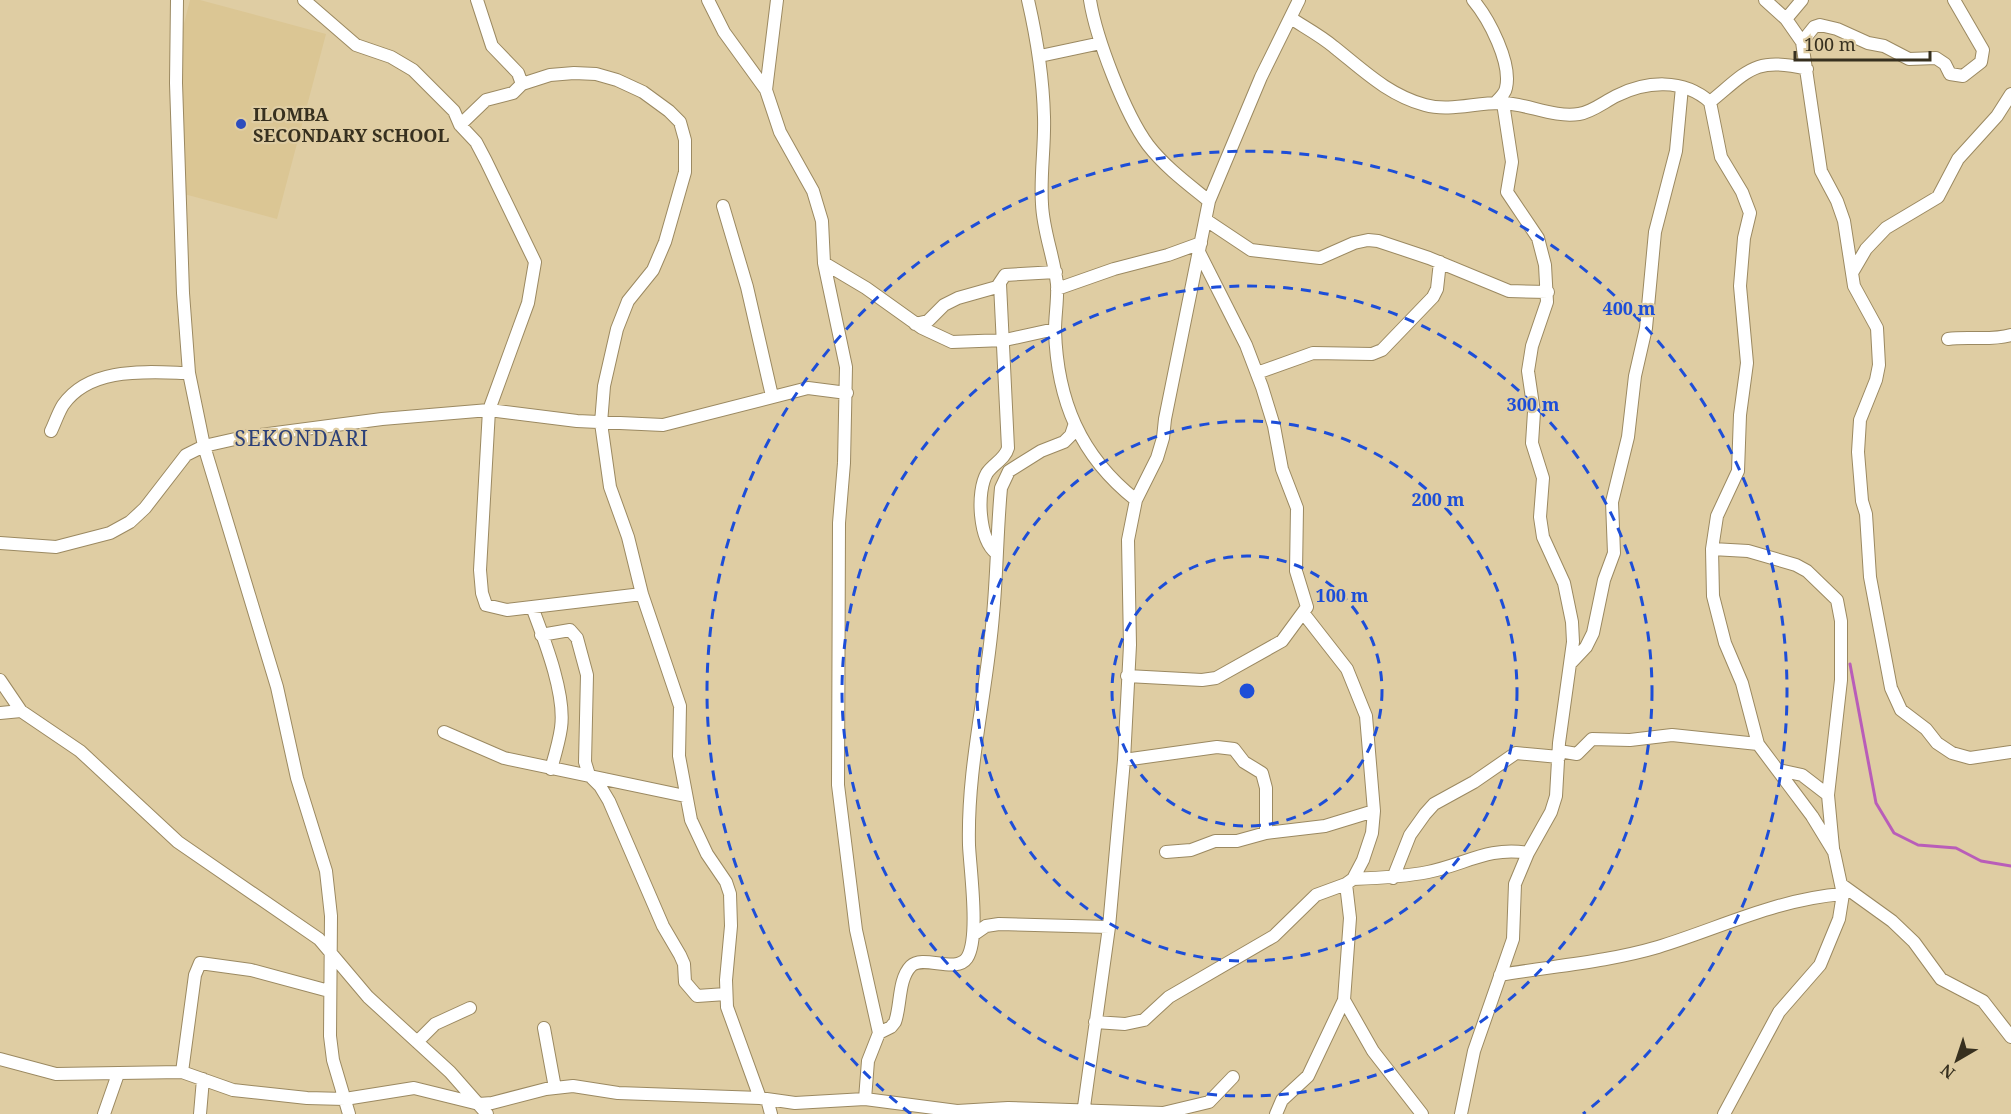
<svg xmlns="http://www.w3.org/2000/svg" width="2011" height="1114" viewBox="0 0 2011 1114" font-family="'Noto Serif',serif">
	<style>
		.built { fill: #dbc694 }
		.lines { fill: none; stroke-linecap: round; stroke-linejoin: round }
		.stream { stroke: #b95db9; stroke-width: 3 }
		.minor-casing { stroke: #9b8961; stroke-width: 14 }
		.minor { stroke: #fff; stroke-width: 12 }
		.ring { fill: none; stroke: #1d4ed8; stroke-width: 3; stroke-dasharray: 10 8 }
		.poi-dot { fill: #2d4cbd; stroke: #dfcda3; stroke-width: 2 }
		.labels { text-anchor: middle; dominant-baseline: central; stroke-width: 4.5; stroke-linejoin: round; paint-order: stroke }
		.poi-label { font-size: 18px; font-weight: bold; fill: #37301f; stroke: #dfcda3; text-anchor: start }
		.quarter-label { font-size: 21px; letter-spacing: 1.5px; fill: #2c4079; stroke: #dfcda3 }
		.centre { fill: #1d4ed8; stroke: #dfcda3; stroke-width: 3 }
		.ring-label { font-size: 18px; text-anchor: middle; font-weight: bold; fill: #1d4ed8; stroke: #dfcda3; stroke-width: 4.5; stroke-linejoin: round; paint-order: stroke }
	</style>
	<rect width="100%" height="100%" fill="#dfcda3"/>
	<path class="built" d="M190,0H200L326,34L277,219L184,194L176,55Z"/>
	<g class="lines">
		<path class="stream" d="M1850,664L1876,803L1894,833L1918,845L1956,848L1981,861L2011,866"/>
		<defs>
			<path id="minor" d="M177,0L176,83L183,293L189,373L204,446L277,687L297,778L326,871L331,916L330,1036L333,1060L349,1114
				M304,0L356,45L391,57L413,70L454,111L460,125L476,142L486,161L535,262L528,303L489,410L480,570L482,593L486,605L507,610L642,594
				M708,0L724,32L766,90L780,132L813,191L822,221L824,263L846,367L844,463L839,523L838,785L856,930L879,1033L868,1061L865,1099
				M1028,0C1037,39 1043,77 1044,117C1045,146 1040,175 1042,204C1043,231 1054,257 1057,284C1058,299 1055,315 1055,330C1057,400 1080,456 1136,500
				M1090,0C1096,38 1125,114 1148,145C1165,167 1188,184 1209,201
				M1473,0C1489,19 1512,63 1506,88C1505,94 1499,99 1495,103
				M1765,0L1786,19L1802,42L1821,171L1837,201L1844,221L1854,286L1877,328L1879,365L1876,380L1860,420L1858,452L1862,501L1866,514L1870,577L1891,688L1901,710L1926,729L1937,743L1952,753L1970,758L2011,752
				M1292,19C1306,28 1321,36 1334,47C1363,70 1388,95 1425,105C1450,112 1477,102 1503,103C1528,104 1554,118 1579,114C1592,112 1604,102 1616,96C1646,81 1683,78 1710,102L1721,157L1742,192L1750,213L1744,238L1740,286L1747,363L1740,415L1738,471L1717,516L1712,549L1713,596L1725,643L1742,683L1758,744L1812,816L1834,852L1843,894L1839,919L1820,965L1779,1012L1724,1114
				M1786,19L1802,0
				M1802,42L1814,27L1820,25L1837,29L1868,43L1884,46L1909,59L1936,58L1945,64L1950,74L1963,76L1981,62L1983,50L1954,0
				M1040,56L1101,43
				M522,84L550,75L574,73L596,74L617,80L643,92L669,111L680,122L685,140V172L665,242L653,270L628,301L617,329L604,386L601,423L610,487L628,537L642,594L680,706L679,756L691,820L707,854L726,882L730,894L731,926L726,980L727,1007L760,1098
				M766,90L777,0
				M1710,102C1748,71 1755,56 1807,69
				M460,125L486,100L513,93L522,84L518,73L492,46L477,0
				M723,206L747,287L772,396
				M1206,220L1251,250L1320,258L1354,243L1368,240L1378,241L1429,258L1509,291L1548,292
				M824,263L866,288L922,328L952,342L1005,340L1055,329
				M1852,273L1866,249L1886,228L1938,197L1958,159L1997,116L2011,94
				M1057,289L1114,269L1168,255L1201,243
				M915,324L928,321L944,305L958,298L997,287L1005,275L1056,272
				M1948,339C1969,336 1991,341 2011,335
				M1257,373L1313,353L1372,354L1382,350L1433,297L1437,289L1440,262
				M51,431C55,423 58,413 63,405C90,366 147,372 189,373
				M0,543L56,547L110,533L130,522L145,508L186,455L204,446L244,437L382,419L489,410L577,421L663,425L808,388L847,393
				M1712,549L1748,551L1796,565L1807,571L1837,600L1841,621V680L1828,795L1833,848
				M996,553C979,539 976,492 987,473C993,464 1005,459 1008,448L1000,284
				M532,607C544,639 566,694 561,728C559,742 555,755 551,769
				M541,635L570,630L577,638L587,675L585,762L589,775L600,786L609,801L663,926L680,955L684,964L685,982L697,996L726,994
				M1570,664L1586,647L1593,633L1604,580L1614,553L1612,502L1628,437L1635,376L1646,328L1655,232L1676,151L1682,87
				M1127,676L1202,680L1216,678L1282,641L1307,607L1296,571L1297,508L1282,469L1274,426L1262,387L1246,345L1199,252
				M0,680L21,711L80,751L178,842L319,939L368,997L450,1072L487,1114
				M0,713L21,711
				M444,732L504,758L685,796
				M1559,751L1577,754L1592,739L1630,740L1672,735L1758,744
				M1124,760L1217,747L1234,749L1244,762L1262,773L1266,788V833
				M1779,770L1802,775L1828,795
				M1166,852L1191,850L1215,841H1237L1266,833L1325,826L1374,811
				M1393,878L1410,835L1425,814L1434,804L1474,782L1516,753L1559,757
				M1353,879C1378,878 1403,877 1428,872C1464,865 1489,846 1528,853
				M1842,885L1892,921L1914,942L1941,979L1983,1001L2011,1037
				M973,935L986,926L999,924L1109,927
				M1500,975C1553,966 1607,962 1658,947C1720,928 1777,899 1843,894
				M1344,1000L1373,1051L1422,1114
				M1095,1022L1125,1024L1144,1020L1169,997L1274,936L1316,895L1346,884L1353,879L1363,860L1372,833L1374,811L1366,716L1347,669L1304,614
				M544,1028L555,1088
				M879,1033L891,1027L895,1022C901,1006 898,979 911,966C923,954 956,974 967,958C980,938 970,869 969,845C967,767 987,692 993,615C997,573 997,531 1001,488L1009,471L1041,451L1064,442L1071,435L1074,426
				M417,1042L435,1024L470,1008
				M0,1059L56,1074L182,1072L233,1090L307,1098L345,1099L414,1088L479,1104L492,1103L546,1089L573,1086L618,1093L760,1098L795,1103L865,1099L957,1111L1008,1108L1163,1113L1209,1102L1233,1077
				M182,1072L195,975L200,963L251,970L329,991
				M767,1099L771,1114
				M104,1114L118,1074
				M200,1114L203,1079
				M1083,1114L1109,927L1124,760L1130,645L1128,540L1136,500L1157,458L1163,438L1165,419L1209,201L1261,77L1299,0
				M1276,1114L1282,1100L1308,1076L1344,1000L1350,918L1346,884
				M1461,1114L1474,1051L1513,939L1515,884L1528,853L1551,812L1556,796L1559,743L1573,642L1572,622L1564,583L1543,537L1540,517L1543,478L1532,443L1534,412L1528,371L1532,346L1547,302L1545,265L1538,238L1507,192L1512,162L1503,103"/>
		</defs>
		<use href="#minor" class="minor-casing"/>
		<use href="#minor" class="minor"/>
	</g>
	<g class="ring">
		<circle cx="1247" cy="691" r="135"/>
		<circle cx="1247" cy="691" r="270"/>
		<circle cx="1247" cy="691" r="405"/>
		<path d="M911 1114A540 540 0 1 1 1583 1114"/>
	</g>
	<circle class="poi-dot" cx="241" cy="124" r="6"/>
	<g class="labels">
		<g class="poi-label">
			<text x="253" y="114">ILOMBA<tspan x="253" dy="21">SECONDARY SCHOOL</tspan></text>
		</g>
		<g class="quarter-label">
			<text x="302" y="438">SEKONDARI</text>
		</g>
	</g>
	<circle cx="1247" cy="691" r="9" class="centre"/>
	<g class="ring-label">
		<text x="1629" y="315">400 m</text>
		<text x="1533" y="411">300 m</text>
		<text x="1438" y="506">200 m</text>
		<text x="1342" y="602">100 m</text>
	</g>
	<g transform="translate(1957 1060) rotate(219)" stroke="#dfcda3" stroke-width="4.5" paint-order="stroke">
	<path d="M0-4.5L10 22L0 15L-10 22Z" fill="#37301f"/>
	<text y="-9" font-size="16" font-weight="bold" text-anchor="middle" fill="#37301f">N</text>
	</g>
	<path d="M1795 51v9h135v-9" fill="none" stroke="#37301f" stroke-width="3"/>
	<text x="1804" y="51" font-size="18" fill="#37301f" stroke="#dfcda3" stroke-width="4.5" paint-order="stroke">100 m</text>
</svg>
